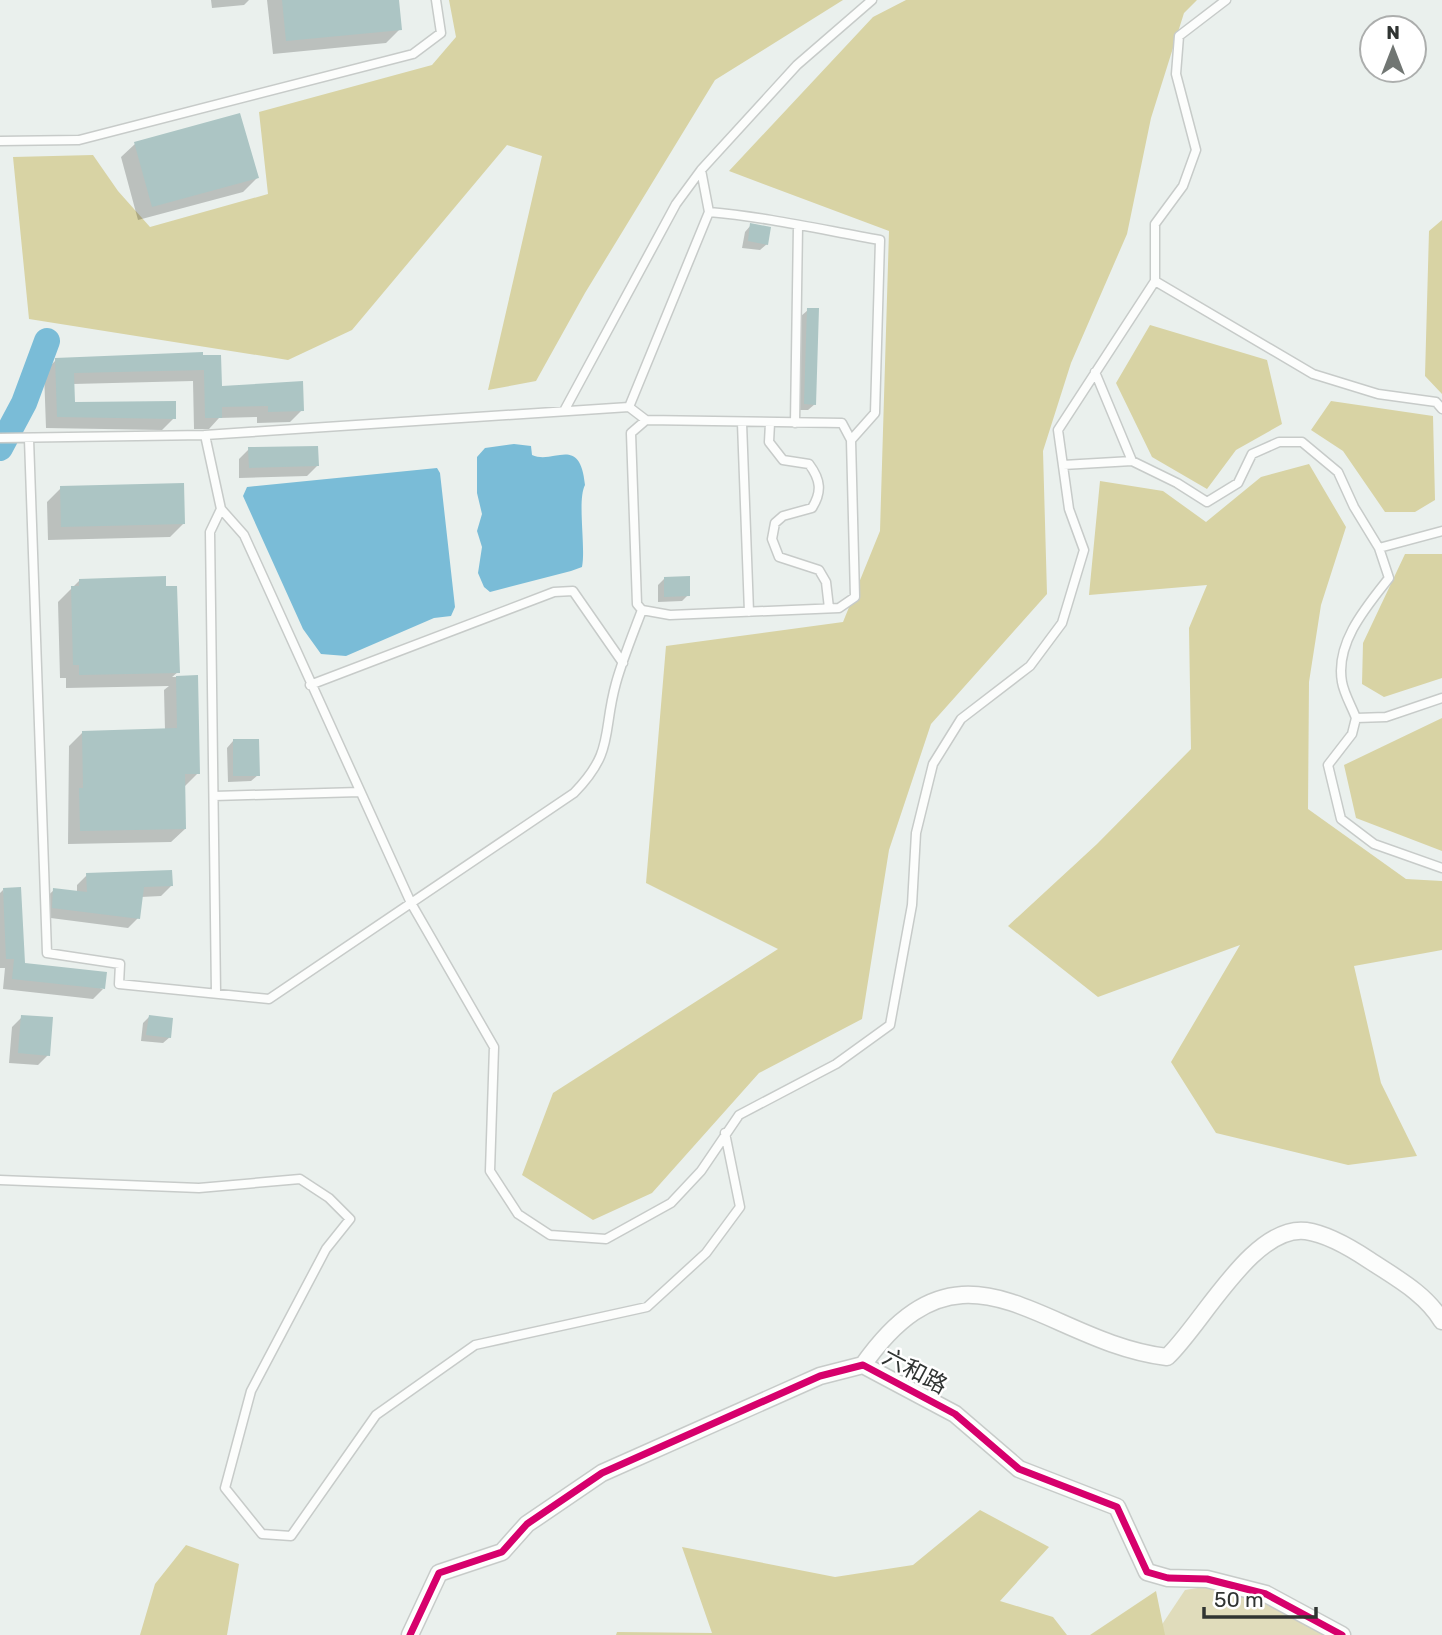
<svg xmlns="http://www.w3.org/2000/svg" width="1442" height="1635" viewBox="0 0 1442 1635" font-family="Rubik,'Noto Sans TC',sans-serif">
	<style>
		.green { fill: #e0dcbb }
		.forest { fill: #d8d3a4 }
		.water { fill: #7abcd7 }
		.shadow { fill: #0003 }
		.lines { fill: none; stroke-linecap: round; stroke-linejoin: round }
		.river { stroke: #7abcd7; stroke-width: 26 }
		.building { fill: #acc5c4 }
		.lane-casing { stroke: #c7cbc9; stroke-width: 11 }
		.street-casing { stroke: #c7cbc9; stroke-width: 19 }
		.lane { stroke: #fcfdfc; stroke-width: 8 }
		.street { stroke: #fcfdfc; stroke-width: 16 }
		.cycleway-casing { stroke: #fff; stroke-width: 11 }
		.cycleway { stroke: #d6006c; stroke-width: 7 }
		.labels { text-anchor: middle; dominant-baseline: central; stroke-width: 5; stroke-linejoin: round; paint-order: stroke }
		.street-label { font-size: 23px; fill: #303432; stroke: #fff }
	</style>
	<rect width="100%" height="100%" fill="#eaf0ed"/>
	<path class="green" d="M1228,1583L1327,1635H1155L1185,1590Z"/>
	<path class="forest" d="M449,0H843L715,80L585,293L536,381L488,390L542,156L507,145L352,330L288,360L29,319L13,157L93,155L118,191L150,227L268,194L259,112L432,65L456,37Z
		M906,0H1197L1184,13L1151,118L1127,234L1071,363L1043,451L1047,594L931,724L889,850L862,1019L759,1073L652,1193L593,1220L522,1175L553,1093L778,949L646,883L666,646L843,622L880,531L889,231L729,171L873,17Z
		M1442,220V394L1425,376L1429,231Z
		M1150,325L1267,360L1282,424L1236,450L1207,489L1152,457L1116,383Z
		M1331,401L1433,416L1435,500L1415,512H1385L1343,451L1311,430Z
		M1309,464L1346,527L1321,605L1309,682L1308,809L1406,879L1442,881V950L1354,966L1381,1083L1417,1156L1348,1165L1216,1133L1171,1062L1240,945L1098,997L1008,926L1097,844L1191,749L1189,628L1207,585L1089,595L1100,481L1163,491L1206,522L1261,477Z
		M1405,554H1442V678L1384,697L1362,684L1363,643Z
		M1442,718V851L1356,818L1344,765Z
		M980,1510L1049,1547L1000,1601L1053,1617L1067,1635H616L617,1632L712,1633L682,1547L835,1577L913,1565Z
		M186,1545L239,1564L227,1635H140L155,1584Z
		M1156,1591L1165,1635H1090Z"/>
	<path class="water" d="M514,444L531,446L532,455C554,465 580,434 585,485C577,500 586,547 582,567L571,571L490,592L484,587L478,573L482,547L477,531L482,514L477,493V457L485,448Z
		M437,468L440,473L455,607L451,616L434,618L346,656L321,654L303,629L243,496L247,487Z"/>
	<path class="shadow" d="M211,0H249L244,5L212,8Z
		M267,0H397L400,29L386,43L273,54Z
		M135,144L257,178L243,192L138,220L121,157Z
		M751,225L767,244L760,250L742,248L745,232Z
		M808,310L815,404L808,410H798L801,316Z
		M201,357L220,388L302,410L290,422L257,423V417L219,418L209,429H194L193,381L73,384V403L174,418L162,430L46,428L44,372L56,360Z
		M249,449L317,466L307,476L239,478V459Z
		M61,488L184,523L170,537L48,540L47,502Z
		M664,579L688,595L682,601L658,602V585Z
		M80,580L178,672L172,677H196L198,773L185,786V829L171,842L68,844L69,746L82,733L165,730L164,690L169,686L66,688V678H60L58,602Z
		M233,741L258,775L251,781L228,782L227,748Z
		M87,875L171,886L161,896L141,897L138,918L128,928L43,917V900L54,890L77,893V885Z
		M3,890L23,965L103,989L93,999L3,989L5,968H0V893Z
		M22,1017L48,1055L38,1065L9,1063L12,1027Z
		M149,1017L170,1037L163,1043L141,1041L143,1023Z"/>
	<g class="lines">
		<path class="river" d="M0,448L24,403L47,341"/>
	</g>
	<path class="building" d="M282,0H399L402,30L286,41Z
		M240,113L259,178L152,207L134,142Z
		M750,223L771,227L768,245L748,241Z
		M807,308H819L816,405L804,404Z
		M203,352V355H221L222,386L303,381L304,411L268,412V406L222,407V418H205L204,370L74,373L75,402L176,401V419L57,417L55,358Z
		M318,446L319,466L249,468L248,447Z
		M184,483L185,524L61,527L60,486Z
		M166,576V586H177L180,673L79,675V665H73L71,586H79V579Z
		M690,576V596L664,597V577Z
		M198,675L200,774H185L186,829L80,831L79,788H83L82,731L177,728L176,676Z
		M233,739H259L260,776H233Z
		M172,870L173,886L144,887L140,919L52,908L53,888L87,892L86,873Z
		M21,887L25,963L107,972L105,989L12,979L14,959H6L3,888Z
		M21,1015L53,1017L50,1056L18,1053Z
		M149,1015L173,1018L171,1038L146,1035Z"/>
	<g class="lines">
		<defs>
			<path id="lane" d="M0,141L79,140L413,54L441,33L436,0
				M709,212C767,217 823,230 880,240L875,413L851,440
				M1155,281L1313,374L1378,394L1436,402L1442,409
				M1095,372L1132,461
				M629,407L646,420
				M564,411L676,204L701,170
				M742,423L749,612
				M770,423L769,442L783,460L809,464C821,480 822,492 812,508L783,516L775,523L772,539L779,557L819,570L826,582L829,608
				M795,423L798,226
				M205,435L221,509L244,535L411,903L494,1047L490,1171L518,1214L550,1235L606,1239L671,1203L701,1171L739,1115L836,1064L890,1025L912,905L916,833L933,764L961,719L1030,666L1062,623L1084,550L1069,509L1058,430L1155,281V224L1183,186L1196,150L1176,74L1179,36L1226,0
				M0,438L205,435L629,407L709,212L701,170L797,65L872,0
				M29,439L47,953L120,964L119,984L269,999L574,793C615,751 602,733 616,683C623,658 633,634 642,610L670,615L839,608L855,597L851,440L842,423L646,420L631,433L637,604L642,610
				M1063,465L1132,461L1177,483L1207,502L1238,483L1252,454L1279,442H1302L1338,472L1354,507L1379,548L1389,578C1366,607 1335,643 1342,682C1344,694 1352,707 1356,718L1386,717L1442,698
				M1379,548L1442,531
				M310,685L554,592L573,591L623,663
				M1356,718L1352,734L1328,765L1341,819L1374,844L1442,868
				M214,796L360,792
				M216,993L210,532L221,509
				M0,1180L199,1188L300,1179L329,1198L350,1219L326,1249L251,1391L225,1488L262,1534L291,1536L376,1415L475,1345L647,1307L706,1253L740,1207L725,1133"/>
			<path id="street" d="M863,1365C965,1220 1043,1342 1167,1357C1201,1326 1253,1224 1306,1231C1327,1234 1351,1248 1369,1260C1396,1278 1425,1293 1442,1321
				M410,1635L439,1573L502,1552L527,1524L602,1473L820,1376L863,1365L955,1414L1019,1469L1117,1507L1147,1572L1168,1578L1207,1579L1266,1594L1342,1635"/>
		</defs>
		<use href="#lane" class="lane-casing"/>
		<use href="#street" class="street-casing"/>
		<use href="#lane" class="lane"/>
		<use href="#street" class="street"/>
		<defs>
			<path id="cycleway" d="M410,1635L439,1573L502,1552L527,1524L602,1473L820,1376L863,1365L955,1414L1019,1469L1117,1507L1147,1572L1168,1578L1207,1579L1266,1594L1342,1635"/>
		</defs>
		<use href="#cycleway" class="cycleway-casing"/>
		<use href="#cycleway" class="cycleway"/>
	</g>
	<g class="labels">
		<g class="street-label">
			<text transform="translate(915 1371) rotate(28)">六和路</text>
		</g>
	</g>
	<g transform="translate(1393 49)"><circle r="33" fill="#ffffff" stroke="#acaead" stroke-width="2"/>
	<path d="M0-5L12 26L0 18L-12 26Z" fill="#717673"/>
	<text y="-10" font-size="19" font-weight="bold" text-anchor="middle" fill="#303432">N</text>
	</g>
	<path d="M1204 1607v10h112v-10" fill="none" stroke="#303432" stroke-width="3.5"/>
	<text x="1214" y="1607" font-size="21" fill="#303432" stroke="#ffffff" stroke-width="5" paint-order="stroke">50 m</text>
</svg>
